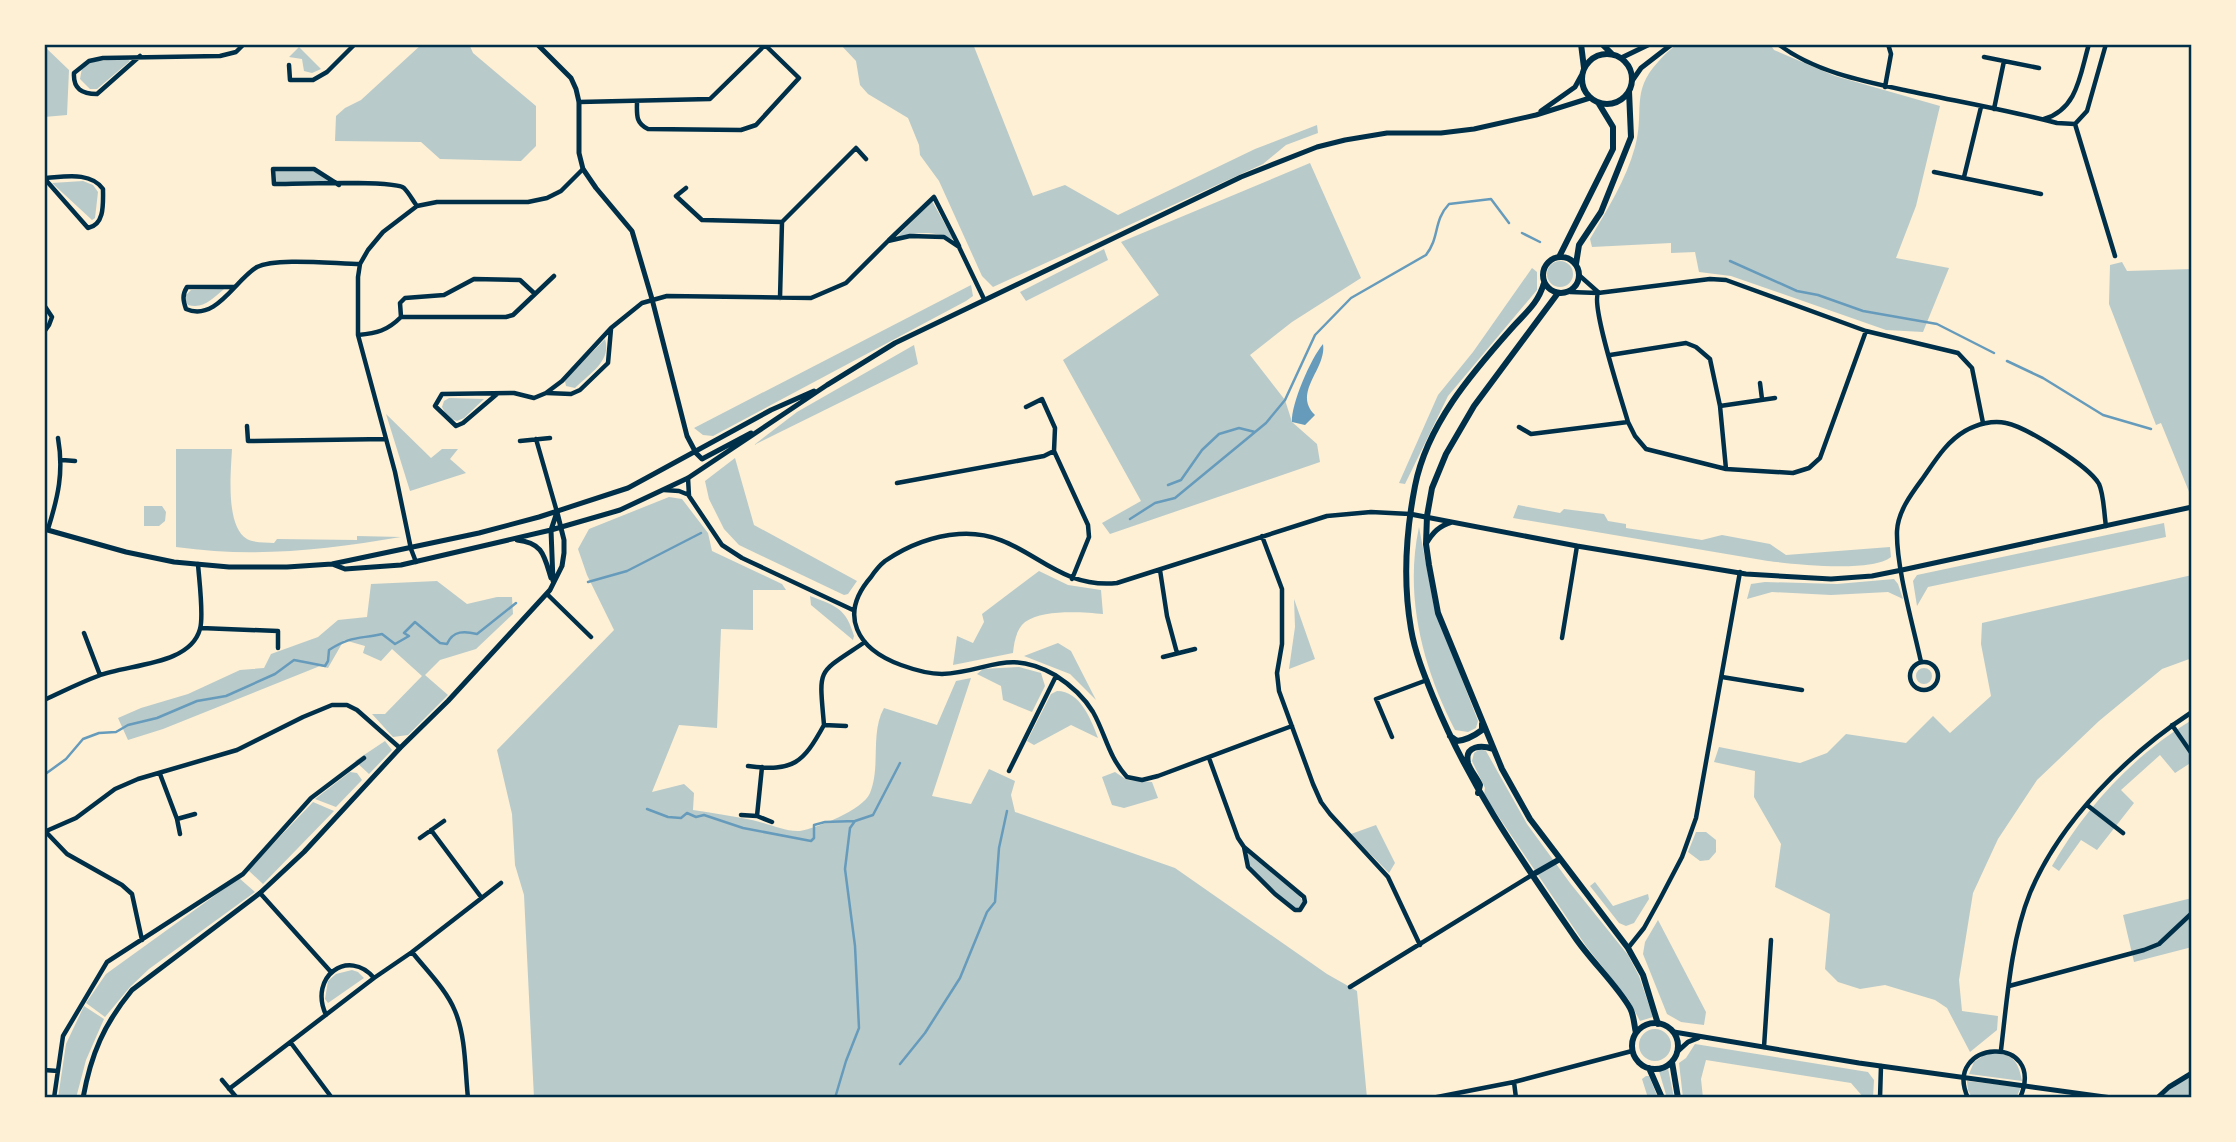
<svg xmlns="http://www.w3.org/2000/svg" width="2236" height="1142" viewBox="0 0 2236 1142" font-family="Commissioner,sans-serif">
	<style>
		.green { fill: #b9caca }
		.water { fill: #669bbc }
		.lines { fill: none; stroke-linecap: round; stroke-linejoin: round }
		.stream { stroke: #669bbc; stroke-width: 2.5 }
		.minor { stroke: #003049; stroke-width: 4.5 }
		.tertiary { stroke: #003049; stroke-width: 5 }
		.secondary { stroke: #003049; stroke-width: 6 }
		.neatline { fill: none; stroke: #003049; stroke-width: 2.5 }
	</style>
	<rect width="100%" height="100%" fill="#fdf0d5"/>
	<path class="green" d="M422,44H469L473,53L536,106V146L521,161L440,159L421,142L335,141L336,116L345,108L361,100Z
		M840,44H973L1033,196L1065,185L1118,215L1255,149L1317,125L1318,133L1286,145L1263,164L993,287L982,276L939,181L920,155L919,145L908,118L868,94L860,85L856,61Z
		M1678,44H1770L1774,50L1835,76L1940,106L1916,206L1896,258L1949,268L1923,332L1886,330L1731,276L1699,272L1695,252L1671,253V243L1592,247L1590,239C1607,210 1626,180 1635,147C1645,112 1630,92 1658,62C1664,55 1670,49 1678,44Z
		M44,46L69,70L67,115L44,117Z
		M299,47L321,69L312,73L304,71L302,59L289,57Z
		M126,58L130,61L97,89H90L80,79L82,68L89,62Z
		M1310,163L1361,278L1292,322L1250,355L1285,400L1292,422L1317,444L1320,462L1110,534L1102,523L1141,501L1063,360L1159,295L1121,242Z
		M275,170L314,171L330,182L276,183Z
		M83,181L93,185L98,192L95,218L92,220L52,183Z
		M932,201L954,240C935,230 916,232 896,238Z
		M1104,249L1108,260L1026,301L1020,292Z
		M1547 274a13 13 0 1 1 26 0a13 13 0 1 1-26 0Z
		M2122,262L2127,271L2192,269V499L2161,423L2156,425L2109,304L2110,265Z
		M1532,268L1537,272V290L1448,396L1405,484L1399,483L1438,395L1473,352Z
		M971,285L973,296L966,301L713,436L703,435L694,428Z
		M224,289C212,299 204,309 188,305L185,300L186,295L191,290Z
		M605,339C612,361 589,374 575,388L566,386L565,381L567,378Z
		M914,345L918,364L754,445L797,412Z
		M449,398L484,399L464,418L457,421L448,418L442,407L444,401Z
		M386,414L431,458L442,449H458L450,459L466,473L410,491Z
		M176,449H232C231,471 225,526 247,539C254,543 265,542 274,543L277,539L357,540V536L401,537C324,550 255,558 176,547Z
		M735,458L754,525L857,581L848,594L844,595L739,545L724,529L709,499L705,481Z
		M669,497L682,499L708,533L712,551L782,584L786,590H753V630L721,629L717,728L679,725L652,792L684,784L694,793L693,810C713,813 733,816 752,820C767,823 785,832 800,831C817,828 863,810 870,793C881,766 870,733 884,708L937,725L956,681L971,678L932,796L971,804L989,769L1015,781L1011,795L1015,812L1175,868L1327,974L1357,991L1367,1098H534L524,895L515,865L512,814L497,750L614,630L587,575L578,549L589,529Z
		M1518,505L1560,513L1564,509L1604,514L1608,521L1626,524V528L1702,540L1722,535L1770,544L1786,555L1890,547L1891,557C1871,573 1794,564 1768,561L1513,518Z
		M144,506H162L166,512L165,521L159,526H144Z
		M2164,523L2166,537L1928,587L1917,606L1913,581L1917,575Z
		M1419,527L1434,607L1478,721L1476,728L1468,732L1455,730C1423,668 1404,597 1419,527Z
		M1039,571L1068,585L1101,590L1103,614C1082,612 1043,609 1025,622C1016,629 1014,643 1013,653L953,665L957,636L973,643L984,622L982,614Z
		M2192,575V658L2162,669L2099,721L2037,780L1998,839L1973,893L1959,980L1962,1011L1998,1016L1997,1030L1970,1052L1947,1008L1935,1000L1885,985L1860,989L1838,982L1825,969L1830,914L1775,887L1781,844L1754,797L1755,771L1714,762L1719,747L1800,763L1827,753L1846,734L1906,743L1933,716L1950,733L1991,696L1981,644L1982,623Z
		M1894,579L1898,584L1903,599L1888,592L1831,595L1772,592L1747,599L1751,584L1765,582L1837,584Z
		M437,581L467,604L497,597H512L513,614L476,649L440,660L425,675L448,695L408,735L393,737L372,714H385L422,676L392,649L381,661L363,653L365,646L344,640L328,668L320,666L163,729L128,740L118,718L141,708L188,694L240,670L264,668L271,654L318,637L338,620L367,617L371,584Z
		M810,596C836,606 846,608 854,636L853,640L811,605Z
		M1294,599L1315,659L1289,669L1295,627Z
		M1058,643L1071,651L1096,700L1070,674L1024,656Z
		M1019,667L1041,673L1045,686L1032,712L1003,700L1001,686L977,674L983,669Z
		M1916 676a8 8 0 1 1 16 0a8 8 0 1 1-16 0Z
		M1057,691C1080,691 1091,719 1098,738L1071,725L1034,745L1027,741L1051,694Z
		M2192,720V762L2175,773L2160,755L2121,790L2134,803L2097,850L2081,840L2059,871L2052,866C2085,808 2135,754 2192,720Z
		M385,741L392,750L369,774L355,761Z
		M1480,749L1486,751L1527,824L1570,883L1628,955L1639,976L1653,1017L1640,1021L1629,1000L1586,946L1484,795L1485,788L1472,761L1474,753Z
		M350,772L357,773L362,780L336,807L315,799Z
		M1115,772L1127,780L1152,782L1158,798L1124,808L1112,805L1102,777Z
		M313,802L334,811L263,884L248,870Z
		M1376,825L1395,863L1389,873L1351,834Z
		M1696,832H1706L1716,840V852L1709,860L1700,861L1688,852Z
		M1247,850L1298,894L1304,903L1300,909H1294L1250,867Z
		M239,878L255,892L149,969L130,987L105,1017L86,1003L106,974Z
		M1595,882L1613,906L1648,894L1649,899L1634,923L1626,926L1619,923L1590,886Z
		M2192,898V947L2134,962L2123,915Z
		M1658,920L1706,1012L1704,1025L1681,1022L1667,1014L1643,954L1645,942Z
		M352,970L358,972L364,978L328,1003L325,999L328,981L336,974Z
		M84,1006L104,1019L86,1060L76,1098H58L66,1044Z
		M1639 1045a16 16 0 1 1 32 0a16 16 0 1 1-32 0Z
		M1695,1044L1868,1072L1874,1080L1873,1098H1864L1851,1083L1706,1060L1701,1079L1703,1098H1683L1679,1063L1686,1058Z
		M1987,1053C2010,1052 2018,1058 2022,1081L1969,1074L1974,1062Z
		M1668,1068L1674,1098H1667L1659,1071Z
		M2192,1074V1098H2158Z
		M1646,1076H1649L1658,1098H1648L1642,1079Z
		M1967,1081L2021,1087L2016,1098H1972L1968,1090Z"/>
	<path class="water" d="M1323,344C1327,369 1292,392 1315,415L1305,425L1292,422C1291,404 1311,358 1323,344Z"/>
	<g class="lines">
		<path class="stream" d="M1522,233L1540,242
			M1730,261L1797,291L1818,295L1863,311L1937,324L1994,353
			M2007,361L2043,378L2103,415L2151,429
			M1168,485L1181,480L1202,450L1219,434L1239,428L1255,432
			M1130,519L1155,503L1175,498L1266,423L1285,400L1315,335L1351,298L1426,255C1440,237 1433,221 1449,204L1491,199L1509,223
			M588,582L627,571L701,533
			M44,775L66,759L83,739L99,733L116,732L128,725L157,718L197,701L226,696L275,674L294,660L325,666L328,661L329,650C350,636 359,639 382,634L395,644L409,636L404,633L415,622L440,643L447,644C453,630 465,631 477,634L516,603
			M647,809L668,817L681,818L687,813L696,817L704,815L743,828L811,841L814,838V825L825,822L855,821
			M900,1064L925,1033L960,978L987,912L995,902L999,848L1007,811
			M835,1098L846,1061L859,1028L855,946L845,869L850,828L855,821L873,815L900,763"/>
		<path class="minor" d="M1778,44C1813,71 1861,81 1904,90C1955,101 2007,110 2057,123L2075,124L2087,111L2106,44
			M140,56L97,94C82,94 73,89 74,73L89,61L103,58L220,56L236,52L244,44
			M1984,57L2039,68
			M289,65L290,80H313L327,72L355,44
			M1885,87L1891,54L1888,44
			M579,102L710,99L765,45L799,78L756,125L741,130L648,129C635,123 637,114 637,101
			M1994,109L2004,61
			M2044,119C2078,109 2080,74 2089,44
			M2075,124L2115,256
			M1934,172L2041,194
			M1964,177L1981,107
			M44,178C64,177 90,171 103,189C103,203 105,225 88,228L44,178
			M339,185L314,169H273L274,184C294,184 394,180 404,188C409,193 413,201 417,206
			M686,188L676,196L702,220L782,222
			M889,240L934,197L959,246
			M1580,276L1598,292
			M234,287H187C182,295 183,300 186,309C216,322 235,280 257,267C276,257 337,264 360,264
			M1570,292L1598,293L1710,279L1726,280L1866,331L1958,353L1972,368L1983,423
			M1598,293C1591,307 1622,401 1628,422L1635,436L1646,449L1726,469L1793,473L1809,468L1820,458L1866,331
			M780,298L782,222L856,148L866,159
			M44,305L52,317L49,325L44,332
			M401,317L400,303L405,298L444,295L474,279L520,280L534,293
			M358,335C377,333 387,331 401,317H506L513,315L554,276
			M1610,355L1686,343L1696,347L1710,359L1720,406L1726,469
			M1760,383L1762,399
			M547,393L571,394L580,390L608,363L611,329
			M497,394L463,423L456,426L435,406L442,394L514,393L534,398L546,393L562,381L611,328L642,303L667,296L811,298L846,283L888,241L910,236L944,237L959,247L984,299
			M1720,406L1775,398
			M1026,407L1042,399L1055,428L1054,451L1088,525L1089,537L1072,579
			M247,426L248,441L386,439
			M1519,427L1531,434L1628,422
			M536,439L557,512
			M520,441L550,438
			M62,460L75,461
			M688,478L689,496L722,545L742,558L853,610
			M897,483L1044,456L1054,451
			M664,490L679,491L689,495
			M48,529C58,497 64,472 58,438
			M1262,536L1282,589V644L1277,673L1279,691L1313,784L1321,802L1330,814L1388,877L1420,945
			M416,562L411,549L395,472L358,335V277L360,264L368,250L383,232L417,206L437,202H528L547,198L561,191L583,169
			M1160,570L1167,616L1177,653
			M547,594L591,637
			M201,628L278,631V648
			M84,633L100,675
			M1562,638L1577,546
			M1163,657L1195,649
			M1910 676a14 14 0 1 1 28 0a14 14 0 1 1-28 0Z
			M1921,662C1913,625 1896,567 1897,531C1898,511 1912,493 1923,478C1935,461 1946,442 1965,431C1977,424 1993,420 2006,423C2026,427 2089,466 2099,484C2104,495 2104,514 2106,526
			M1722,677L1802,690
			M44,700C62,692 79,683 98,676C127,664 190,666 200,629C204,616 199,579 198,564
			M2172,725L2192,754
			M846,726L824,725C819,666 816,675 865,642
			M1292,726L1158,776L1142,780L1127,777C1108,756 1106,735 1093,712C1084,697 1069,684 1055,675C1006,648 989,672 942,674C930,674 912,669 901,665C857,649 838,615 871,577C875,571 880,565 885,561C907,546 933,536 959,534C1025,529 1049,590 1117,583L1327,516L1371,512L1410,514
			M1392,737L1376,699L1427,680
			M1209,758L1238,838L1244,847L1304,897L1305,902L1300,910H1295L1275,894L1248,867L1244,847
			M748,766C794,772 803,763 824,725
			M1009,771L1056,676
			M160,774L177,819L180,834
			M2087,805L2123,833
			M741,815L757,816L762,767
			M757,816L772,822
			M177,819L195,814
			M431,830L481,897
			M44,832L76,818L115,789L138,779L237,750L303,717L332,705H347L357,710L400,748
			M46,832L67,854L122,885L132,894L142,940
			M420,838L444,821
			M260,893L331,972
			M1628,948L1644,928L1660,899L1682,857L1696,818L1740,572
			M412,952C427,971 446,989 455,1011C466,1037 465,1070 468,1098
			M2009,986L2144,950L2159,944L2192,913
			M1350,987L1532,875
			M326,1015C308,976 349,948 374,978
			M291,1043L332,1098
			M1764,1047L1771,940
			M2001,1050C2007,1000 2011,940 2030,893C2060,821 2128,754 2192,712
			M44,1070L58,1071
			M222,1080L237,1098
			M1514,1082L1516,1098
			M229,1089L374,978L412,952L501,883
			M54,1098L63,1036L107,962L243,874L311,798L364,758
			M1432,1098L1514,1082L1632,1051
			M1880,1098L1881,1066
			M1968,1098C1941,1039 2048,1033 2020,1098"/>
		<path class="tertiary" d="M537,44L571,78L576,89L579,102V153L583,169L596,188L632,231L652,299L687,436L696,453L702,459L751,433
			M1621,58L1650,44
			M1632,81L1641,68L1672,44
			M1541,111L1575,87L1581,76
			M1410,514L1577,546L1746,574L1831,579L1872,576L1902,570L2192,507
			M44,529L126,552L174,562L229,567H287L332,564L479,533L539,517L628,488L771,410L814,391
			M517,540C543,543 544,555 551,578
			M1426,544C1433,532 1439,526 1452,522
			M332,564L345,569L401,565L551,530L620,510L688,478L827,385L895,343L1241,177L1317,147L1345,140L1387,133H1441L1474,129L1536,115L1590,98
			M553,581L551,530L557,512
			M1674,1032L1859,1063L2112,1098
			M1677,1052L1688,1042L1698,1038
			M83,1098C91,1054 104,1024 132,990L260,893L304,852L400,748L448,701L550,590L562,566L564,553V540L557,512
			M2157,1098L2169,1087L2192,1073"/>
		<path class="secondary" d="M1581,44L1584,68
			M1602,44L1612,54
			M1582 79a25 25 0 1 1 50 0a25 25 0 1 1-50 0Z
			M1543 275a18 18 0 1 1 36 0a18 18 0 1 1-36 0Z
			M1559,257L1613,149V127L1599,104
			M1576,264L1579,245L1601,212L1631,137L1629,91
			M1544,283C1538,304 1525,313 1511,329C1471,374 1427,425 1415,486C1406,532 1403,583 1411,629C1415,653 1425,677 1434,699C1470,787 1521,859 1574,936C1590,960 1617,985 1630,1008C1634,1015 1634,1025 1636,1033
			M1558,293L1474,406L1446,454L1432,488L1427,516L1426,544L1429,565L1438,613L1502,769L1530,819L1628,948L1643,975L1658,1024
			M1450,736L1457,741C1467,740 1474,736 1482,730V724
			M1478,793L1480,785C1477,778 1470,770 1468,763C1464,745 1482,745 1493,749
			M1532,875L1560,859
			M1632 1046a23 23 0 1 1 46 0a23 23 0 1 1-46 0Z
			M1672,1062L1678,1098
			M1649,1068L1662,1098"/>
	</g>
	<rect width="2236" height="1142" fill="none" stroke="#fdf0d5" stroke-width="91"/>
	<rect x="46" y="46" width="2144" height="1050" class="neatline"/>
</svg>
